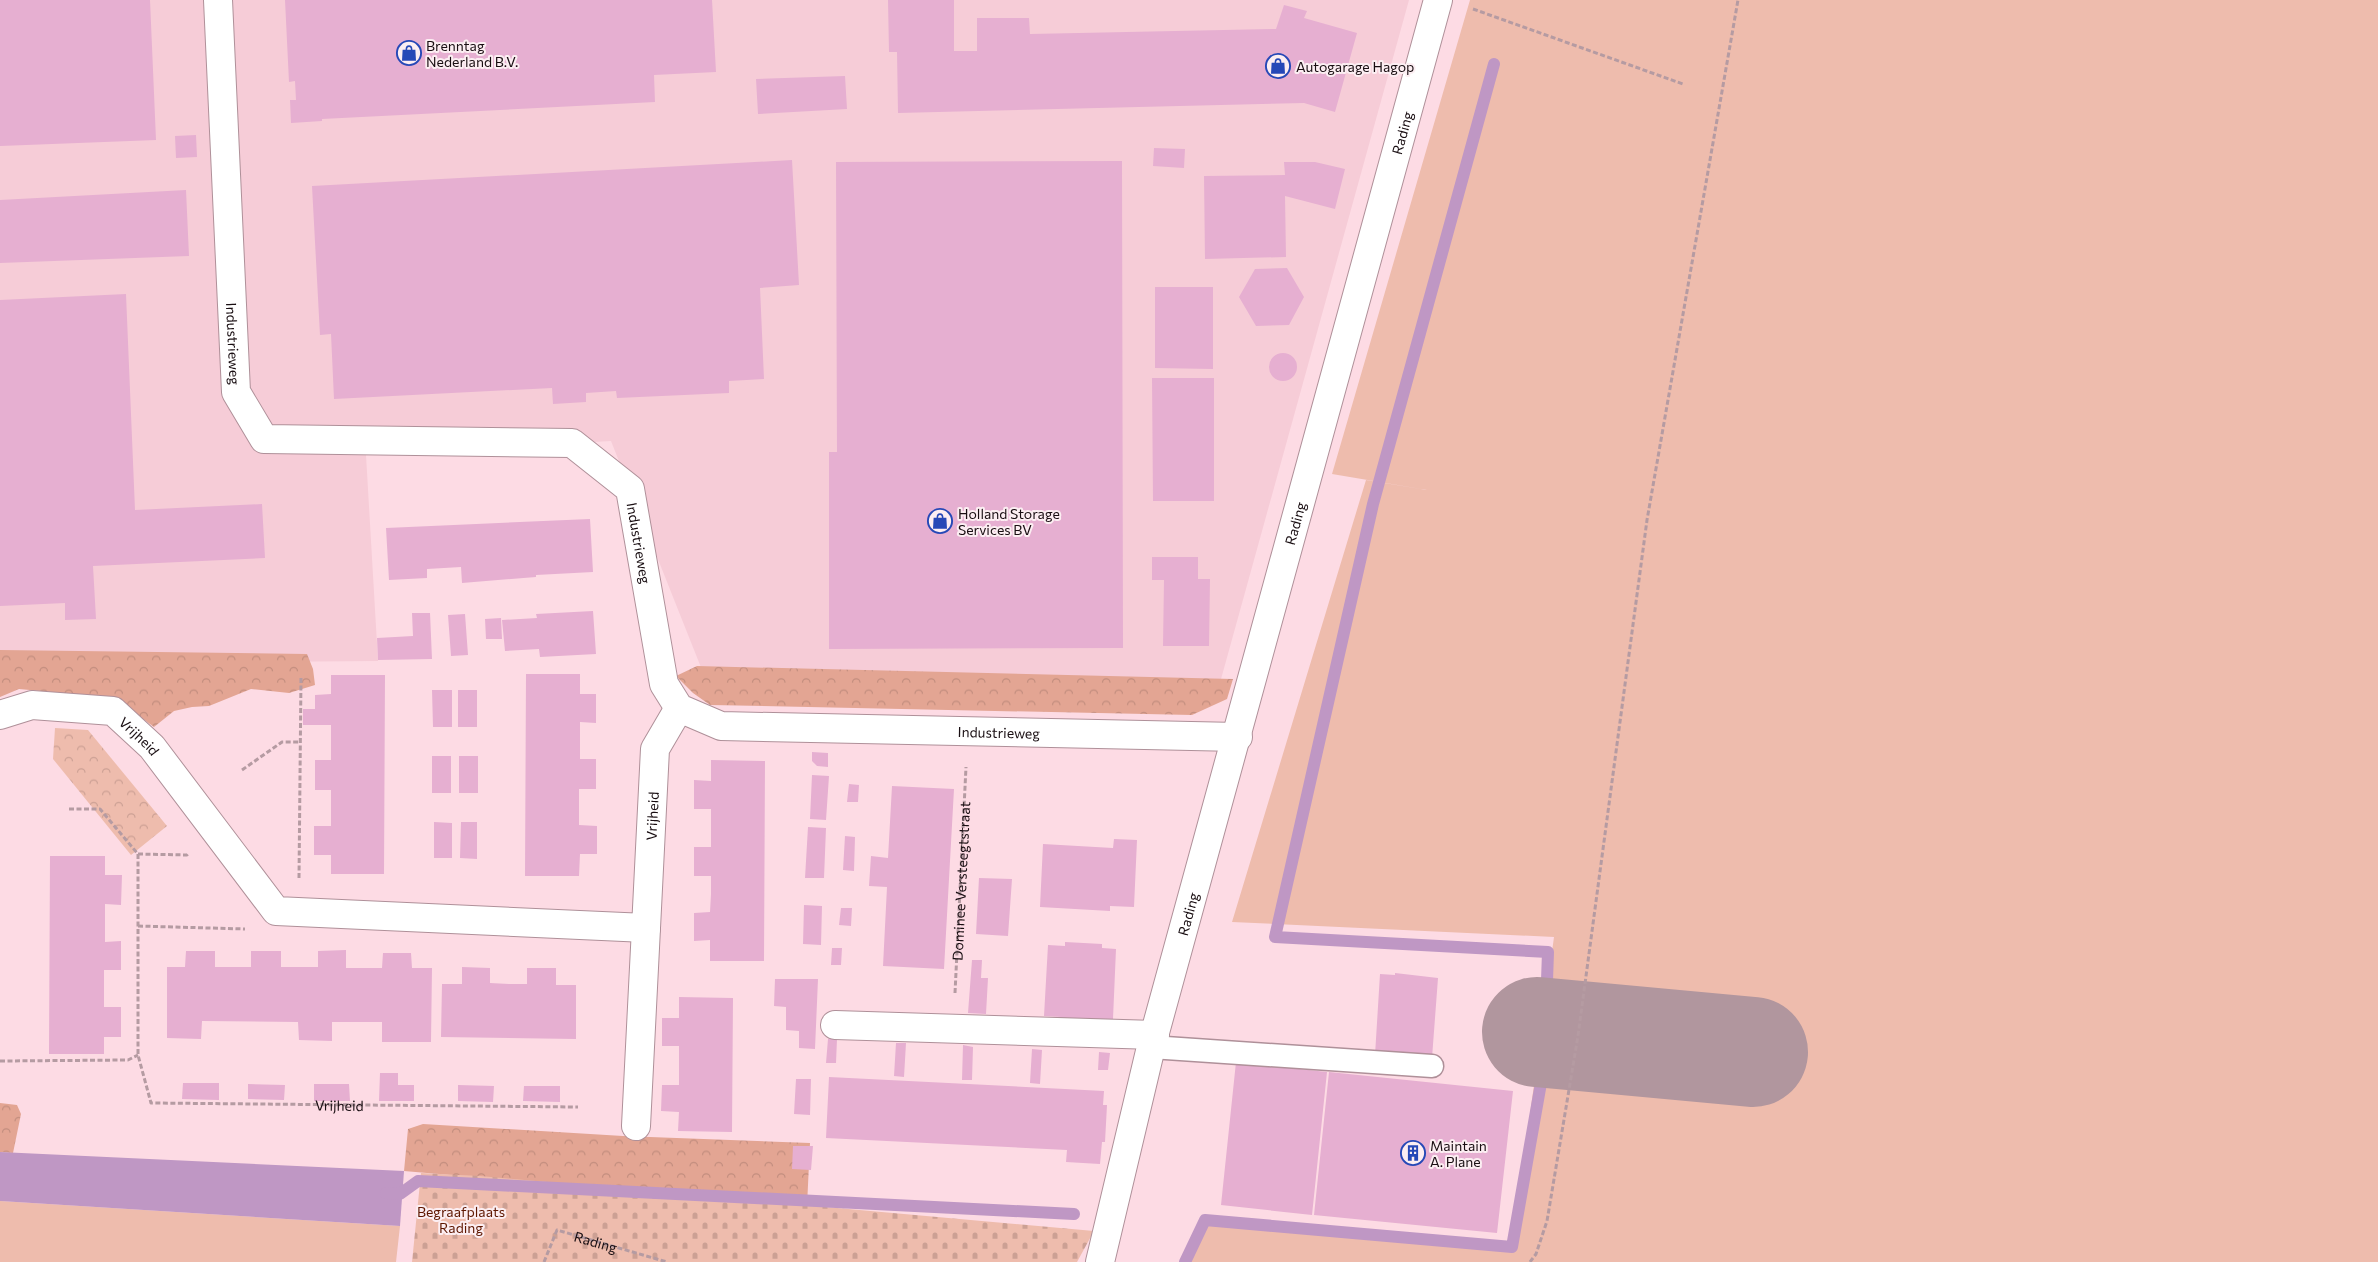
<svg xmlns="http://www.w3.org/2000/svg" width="2378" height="1262" viewBox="0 0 2378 1262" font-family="Commissioner,sans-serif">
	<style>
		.built { fill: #f6ccd7 }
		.grass { fill: #eebcad }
		.forest { fill: url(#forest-crowns) }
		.cemetery { fill: url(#cemetery-stones) }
		.park { fill: url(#park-crowns) }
		.water { fill: #bf97c4 }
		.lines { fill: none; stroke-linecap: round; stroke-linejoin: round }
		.stream { stroke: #bf97c4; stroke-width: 12 }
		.taxiway { stroke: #b1969e; stroke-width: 110 }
		.building { fill: #e6afd1 }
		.lane-casing { stroke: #af9099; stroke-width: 25 }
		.street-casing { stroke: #af9099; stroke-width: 30 }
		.path { stroke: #b59ba2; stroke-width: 3; stroke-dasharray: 5 2.5; stroke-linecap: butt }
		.lane { stroke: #fff; stroke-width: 22 }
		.street { stroke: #fff; stroke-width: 28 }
		.labels { text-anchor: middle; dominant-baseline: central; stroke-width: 4; stroke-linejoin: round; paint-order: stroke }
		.poi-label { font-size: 14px; fill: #190e12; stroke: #fceef2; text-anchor: start }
		.street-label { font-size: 14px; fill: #190e12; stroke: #fceef2 }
		.park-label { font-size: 14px; fill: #5e1700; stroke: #fceef2 }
	</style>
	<defs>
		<pattern id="forest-crowns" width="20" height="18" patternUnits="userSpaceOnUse" patternTransform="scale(1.25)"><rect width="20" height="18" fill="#e3a593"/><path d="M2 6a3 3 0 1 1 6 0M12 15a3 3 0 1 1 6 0" fill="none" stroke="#c28d7e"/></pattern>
		<pattern id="cemetery-stones" width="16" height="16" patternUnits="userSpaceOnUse" patternTransform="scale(1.25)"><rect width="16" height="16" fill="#eebcad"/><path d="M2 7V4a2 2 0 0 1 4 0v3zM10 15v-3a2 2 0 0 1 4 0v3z" fill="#cca094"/></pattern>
		<pattern id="park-crowns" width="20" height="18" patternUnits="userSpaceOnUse" patternTransform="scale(1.25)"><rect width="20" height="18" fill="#eebcad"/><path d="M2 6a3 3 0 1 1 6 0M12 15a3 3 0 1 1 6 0" fill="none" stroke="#cca094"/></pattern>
	</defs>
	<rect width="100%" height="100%" fill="#fddbe4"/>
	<path class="built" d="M0,0H1409L1218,690L706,680L611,441L366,455L378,661L0,664Z"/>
	<path class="grass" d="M1470,0H2378V1262H1184L1202,1223L1512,1247L1554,937L1232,922L1366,480L1427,490L1332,474Z
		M0,1201L400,1226L396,1262H0Z"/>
	<path class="forest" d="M0,650L307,654L313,669L315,685L289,693L251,689L209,706L192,707L174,711L154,727L131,710L95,696L19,689L0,697Z
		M697,666L1233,679L1227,699L1192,715L710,705L693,693L676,676Z
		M0,1103L17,1105L21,1114L13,1153L0,1152Z
		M423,1124L623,1136L810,1143L807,1206L404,1171L408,1129Z"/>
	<path class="cemetery" d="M421,1173L480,1176L1094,1231L1077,1262H412Z"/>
	<path class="park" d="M55,728L88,730L167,826L131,855L53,759Z"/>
	<path class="water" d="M0,1152L404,1171L400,1226L0,1201Z"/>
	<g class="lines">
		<path class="stream" d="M386,1193L400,1194L418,1181L1074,1214
			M1185,1262L1205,1220L1512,1247L1544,1066L1548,952L1275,937L1373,504L1494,64"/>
		<path class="taxiway" d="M1537,1032L1753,1052"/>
	</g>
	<path class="building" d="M0,0H150L156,140L0,146Z
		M285,0H712L716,72L654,75L655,102L322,119V121L291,123L290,100H296L295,81L289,82Z
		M888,0H954V51H977V18H1029L1030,34L1276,29L1284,5L1307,11L1304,18L1357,33L1335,112L1304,103L898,113L897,52H889Z
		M845,76L847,109L758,114L756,79Z
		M196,135L197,157L176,158L175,136Z
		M1154,148L1185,149L1184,168L1153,166Z
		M792,160L799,285L760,288L764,379L729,381V393L617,398L616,391L586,393V402L553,404L552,388L334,399L331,334L320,335L312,186Z
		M1122,161L1123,648L829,649V452H837L836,162Z
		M1284,162H1315L1345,169L1335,209L1285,196L1286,257L1205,259L1204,176L1285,175Z
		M186,190L189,256L0,263V200Z
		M1287,268L1304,297L1289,325L1256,326L1239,297L1255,269Z
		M1155,287H1213V369L1155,368Z
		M126,294L135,510L262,504L265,558L93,566L96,619L65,620V603L0,606V300Z
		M1269 367a14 14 0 1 1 28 0a14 14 0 1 1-28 0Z
		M1152,378H1214V501H1153Z
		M590,519L593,572L536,575V577L462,583L461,567L427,569V578L389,580L386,528Z
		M1152,557H1198V579H1210L1209,646H1163L1164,580H1152Z
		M593,611L596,654L540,657L539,649L505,651L502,620L537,618L536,614Z
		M412,613H430L432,659L378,660L377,638L413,636Z
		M465,614L468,655L451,656L448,615Z
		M501,618L502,639H486L485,619Z
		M526,674H580V694H596V723L580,722V759H596V789H579V825L597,826V854H580L579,876H525Z
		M331,675H385L384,874H331V855H314V826H331V790H315V760H331V725H303V709H315V695L331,694Z
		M432,690H452V727H433Z
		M458,690H477V727H458Z
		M812,752L828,753V767L817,766L812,761Z
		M432,756H451V793H432Z
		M459,756H478V793H459Z
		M711,760L765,761L764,961H710V940L694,941V913L710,912L711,894V876H694V847H711V809H694V780L711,781Z
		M812,775L829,776L826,820L810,819Z
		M849,784L859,785L858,802H847Z
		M892,786L954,789L944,969L883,966L887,887L869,886L871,856L888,858Z
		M434,822L452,823V858H434Z
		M461,822H477V859L460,858Z
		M808,827L826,828L824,878H805Z
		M845,836L855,837L854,871L843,870Z
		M1114,839L1137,840L1134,907L1110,906V911L1040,907L1043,844L1113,848Z
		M50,856H105V875H122L121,905L105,904V942L121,941V970H104V1007H121V1037H104V1054H49Z
		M979,878L1012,879L1008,936L976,934Z
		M804,905L822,906L821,945L803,944Z
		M841,908H852L851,926L839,925Z
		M1065,942L1102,944V948L1116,949L1113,1019H1098V1022L1061,1020V1017L1044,1016L1048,945L1065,946Z
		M832,948H842L841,965H831Z
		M346,950V968H382L383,953H411L412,968H432L431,1042H382V1022H332V1041L299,1040L298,1022L202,1021L201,1039L167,1038V967H185L186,951H215V967H251V951H281V967H318V951Z
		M972,960H982L981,978H988L986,1014L968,1013Z
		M462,967L490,968V983L509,984H527V968H556V985H576V1039L441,1037L442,984H462Z
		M1395,973L1438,978L1432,1058L1375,1055L1380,974L1395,975Z
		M775,979H818L815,1049L799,1048V1031L786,1030V1007L774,1006Z
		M679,997L733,998L732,1132L678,1131L679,1112L661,1111L662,1085H679V1046H662V1018H679Z
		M828,1039H837L836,1063H826Z
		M896,1043H906L904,1077L894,1076Z
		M963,1045L973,1047L972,1080H962Z
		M1032,1049L1042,1050L1040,1084L1030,1083Z
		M1099,1052L1110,1053L1108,1070H1098Z
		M1236,1062L1327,1072L1312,1215L1221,1205Z
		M1329,1072L1513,1091L1497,1233L1314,1215Z
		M380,1073H398V1085H414V1101H379Z
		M829,1077L1104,1091L1103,1105H1107L1105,1142H1102L1100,1164L1066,1162L1067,1150L826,1138Z
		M796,1079H811L810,1115L794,1114Z
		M183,1083H219V1100L182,1099Z
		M248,1084L285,1085L284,1100L248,1099Z
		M314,1084H349L350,1101H314Z
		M458,1085L494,1086L493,1102L458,1101Z
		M524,1086H560V1102L523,1101Z
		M793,1146H813L811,1170L792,1169Z"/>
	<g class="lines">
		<defs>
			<path id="lane" d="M1151,1047L1432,1066"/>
			<g id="street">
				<path id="s4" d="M218,0L236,392L264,439L572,443L630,489L664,684L679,708L721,726L1238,737"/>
				<path id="s5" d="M0,715L32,705L113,711L152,747L276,911L646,928L655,749L679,708"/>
				<path d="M835,1025L1155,1035"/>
				<path d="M636,1126L646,928"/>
				<path id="s6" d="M1100,1262L1151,1047L1438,0"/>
			</g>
		</defs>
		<use href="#lane" class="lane-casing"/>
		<use href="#street" class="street-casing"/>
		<g class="path">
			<path d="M1473,9L1683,84"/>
			<path d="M242,770L282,742H300"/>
			<path id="s1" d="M69,809H100L138,854V1055L151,1103L578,1107"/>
			<path d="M138,854L187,855L189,853"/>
			<path d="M299,878L301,676"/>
			<path d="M138,926L245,929"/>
			<path id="s2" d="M955,993L966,767"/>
			<path d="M0,1061L128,1060L138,1055"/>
			<path id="s3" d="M544,1262L557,1230L667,1262"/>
			<path d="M1530,1262L1536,1254L1547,1221L1578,1036L1647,520L1738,0"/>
		</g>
		<use href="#lane" class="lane"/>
		<use href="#street" class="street"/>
	</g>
	<defs>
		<symbol id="shop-ring" viewBox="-11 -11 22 22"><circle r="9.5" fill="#fceef2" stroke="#2648b7" stroke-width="1.5"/><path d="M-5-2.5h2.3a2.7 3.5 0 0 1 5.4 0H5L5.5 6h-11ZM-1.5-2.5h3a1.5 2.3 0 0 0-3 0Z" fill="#2648b7"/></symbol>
		<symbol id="building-ring" viewBox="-11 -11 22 22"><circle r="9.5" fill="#fceef2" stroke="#2648b7" stroke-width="1.5"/><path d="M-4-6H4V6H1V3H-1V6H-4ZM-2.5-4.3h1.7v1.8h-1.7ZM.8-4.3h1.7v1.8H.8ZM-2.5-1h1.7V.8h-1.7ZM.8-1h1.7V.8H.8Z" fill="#2648b7"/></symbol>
	</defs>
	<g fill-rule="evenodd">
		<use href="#shop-ring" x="395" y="39" width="28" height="28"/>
		<use href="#shop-ring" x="1264" y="52" width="28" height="28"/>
		<use href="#shop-ring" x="926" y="507" width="28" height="28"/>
		<use href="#building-ring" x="1399" y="1139" width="28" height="28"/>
	</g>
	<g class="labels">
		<g class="poi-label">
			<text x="426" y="45">Brenntag<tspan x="426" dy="16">Nederland B.V.</tspan></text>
			<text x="1296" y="66">Autogarage Hagop</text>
			<text x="958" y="513">Holland Storage<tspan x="958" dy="16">Services BV</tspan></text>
			<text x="1430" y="1145">Maintain<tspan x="1430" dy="16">A. Plane</tspan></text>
		</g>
		<g class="street-label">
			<text stroke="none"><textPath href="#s6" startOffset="1169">Rading</textPath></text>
			<text stroke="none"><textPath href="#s4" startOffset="344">Industrieweg</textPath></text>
			<text stroke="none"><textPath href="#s6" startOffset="764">Rading</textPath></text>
			<text stroke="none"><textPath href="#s4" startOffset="884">Industrieweg</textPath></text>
			<text stroke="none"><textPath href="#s4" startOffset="1379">Industrieweg</textPath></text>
			<text stroke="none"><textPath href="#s5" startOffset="151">Vrijheid</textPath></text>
			<text stroke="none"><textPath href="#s5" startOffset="856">Vrijheid</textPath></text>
			<text stroke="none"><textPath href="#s2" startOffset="112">Dominee Versteegtstraat</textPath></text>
			<text stroke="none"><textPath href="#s6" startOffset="359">Rading</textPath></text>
			<text stroke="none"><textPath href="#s1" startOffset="529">Vrijheid</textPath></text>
			<text stroke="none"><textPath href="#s3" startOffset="75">Rading</textPath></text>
		</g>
		<g class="park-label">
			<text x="461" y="1211">Begraafplaats<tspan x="461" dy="16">Rading</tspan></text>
		</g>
	</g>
</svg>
